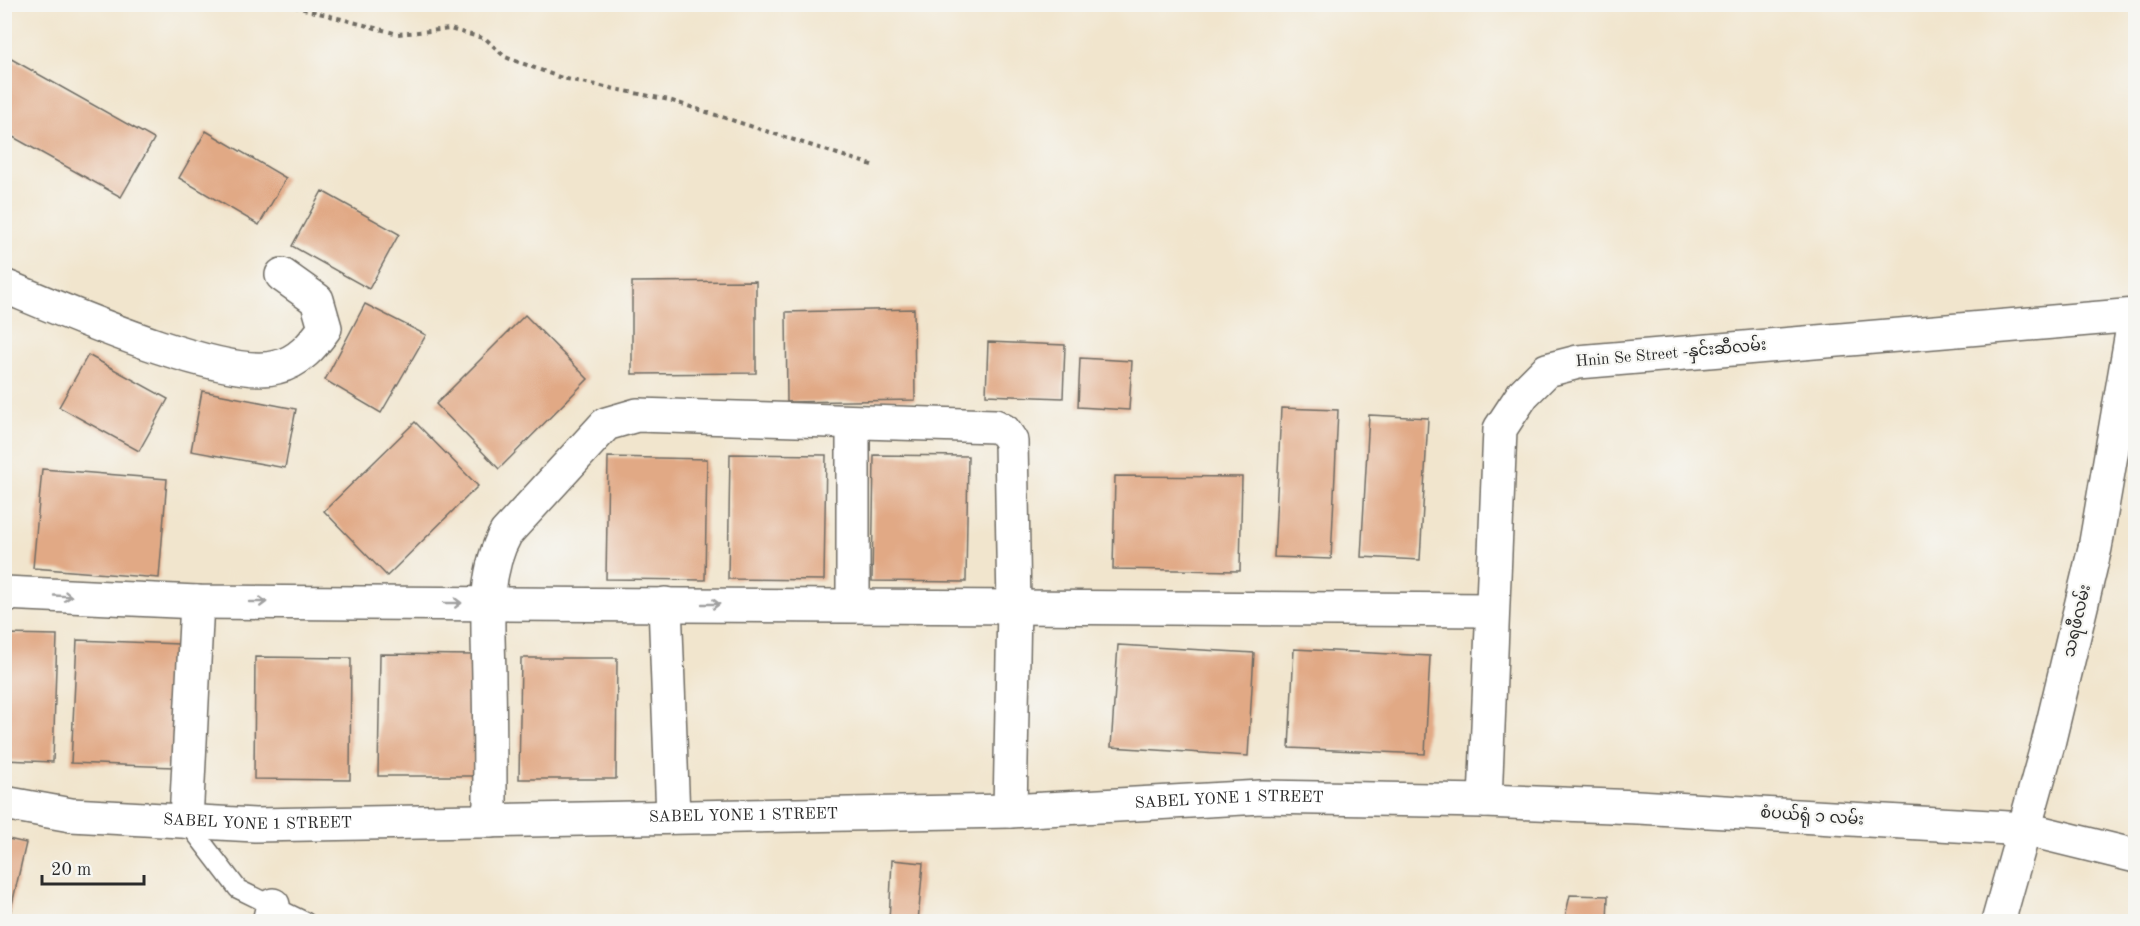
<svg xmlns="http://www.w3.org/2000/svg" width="2140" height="926" viewBox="0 0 2140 926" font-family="'Old Standard TT','Noto Sans Myanmar',serif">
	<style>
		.building { fill: #e1a985 }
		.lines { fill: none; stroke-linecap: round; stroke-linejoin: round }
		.lane-casing { stroke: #706c64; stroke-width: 21 }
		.street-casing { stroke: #706c64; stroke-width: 36 }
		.path { stroke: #706c64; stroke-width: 4; stroke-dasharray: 4.5 4.5; stroke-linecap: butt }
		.lane { stroke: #fff; stroke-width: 18 }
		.street { stroke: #fff; stroke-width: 33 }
		.oneway { stroke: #a0a0a0 }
		.labels { text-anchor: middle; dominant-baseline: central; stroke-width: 4.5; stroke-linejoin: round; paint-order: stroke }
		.street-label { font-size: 16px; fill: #2b2b2b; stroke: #f6f6f2 }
	</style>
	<rect width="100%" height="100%" fill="#f6f6f2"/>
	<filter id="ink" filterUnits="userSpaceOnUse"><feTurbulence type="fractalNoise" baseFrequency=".0167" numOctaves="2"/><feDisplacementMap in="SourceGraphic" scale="12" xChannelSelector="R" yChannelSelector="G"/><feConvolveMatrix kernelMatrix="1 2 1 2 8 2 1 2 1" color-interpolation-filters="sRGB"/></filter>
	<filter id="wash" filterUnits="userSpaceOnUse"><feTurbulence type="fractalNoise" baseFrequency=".008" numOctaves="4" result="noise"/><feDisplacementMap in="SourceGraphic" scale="24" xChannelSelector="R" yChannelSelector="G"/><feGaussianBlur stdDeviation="1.35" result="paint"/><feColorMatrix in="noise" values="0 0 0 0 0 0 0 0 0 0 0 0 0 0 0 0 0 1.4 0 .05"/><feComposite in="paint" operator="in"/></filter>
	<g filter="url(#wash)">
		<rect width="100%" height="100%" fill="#f1e5cd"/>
		<g id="blocks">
			<path class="building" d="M6,56L154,139L121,197L4,132Z
				M206,131L286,178L259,225L179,178Z
				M322,191L399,234L369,289L292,246Z
				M756,281V373L632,374V282Z
				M365,304L426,335L381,413L325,380Z
				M914,309L915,400L787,402L786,312Z
				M525,315L588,379L499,469L436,404Z
				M988,342L1065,345L1063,398L986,395Z
				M88,355L168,399L139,451L59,407Z
				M1080,358L1132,361L1129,410L1078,407Z
				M202,391L296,409L285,468L191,451Z
				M1281,408L1338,410L1331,559L1274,557Z
				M1369,415L1428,418L1420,560L1361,557Z
				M415,422L478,486L387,576L324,511Z
				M730,454L826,455L824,580L728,579Z
				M874,455L968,456L966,582L872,581Z
				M608,457L707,459L705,580L606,579Z
				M42,469L167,479L159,578L33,568Z
				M1115,476L1242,477L1240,571L1113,569Z
				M4,634L57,635L53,762L4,760Z
				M77,640L179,644L173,767L71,763Z
				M1118,645L1254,653L1248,756L1111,747Z
				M1294,649L1430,656L1425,754L1289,748Z
				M380,654L476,655L474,776H378Z
				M255,657L351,658L350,780L254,779Z
				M521,658H617L616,779H519Z
				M4,838L26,843L8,922L4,921Z
				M892,860L923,863L918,922H889Z
				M1570,895L1608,896L1607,922H1564Z"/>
		</g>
	</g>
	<g filter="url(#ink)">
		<use href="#blocks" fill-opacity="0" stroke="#706c64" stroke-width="1.5"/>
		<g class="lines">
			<defs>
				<path id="lane" d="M186,821L238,889L306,922"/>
				<g id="street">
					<path d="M4,286C60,309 224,382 277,367C299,362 313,345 325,328L317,300L282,275"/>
					<path d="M853,423V605"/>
					<path d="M4,593L197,602L1492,610"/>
					<path d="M665,604L673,817"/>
					<path d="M1485,801L1500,429L1523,394L1547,370L1578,362L2136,315"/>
					<path id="s1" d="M4,803L71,815L255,825L1010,811L1261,797L1485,801L1638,807L2026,829L2136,856"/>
					<path d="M186,821L197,602"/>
					<path d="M490,821C490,775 490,729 489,682C489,634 481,577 506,533L606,424L637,415L995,426L1004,431L1011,441L1014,606L1010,811"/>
					<path d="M269,922L273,905"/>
					<path d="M1998,922L2048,744L2095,548L2135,315"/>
				</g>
			</defs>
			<use href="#lane" class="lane-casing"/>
			<use href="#street" class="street-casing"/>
			<path class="path" d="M285,4L398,34L450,29L486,39L505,57L562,78L669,100L872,165"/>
			<use href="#lane" class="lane"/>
			<use href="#street" class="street"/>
		</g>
		<defs><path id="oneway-shaft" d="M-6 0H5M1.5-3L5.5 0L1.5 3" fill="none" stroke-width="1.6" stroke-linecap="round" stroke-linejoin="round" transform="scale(1.5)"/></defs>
		<g class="oneway">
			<use href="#oneway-shaft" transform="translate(63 596) rotate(3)"/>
			<use href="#oneway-shaft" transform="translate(258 602)"/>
			<use href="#oneway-shaft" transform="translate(453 603)"/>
			<use href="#oneway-shaft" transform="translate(711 604)"/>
		</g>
	</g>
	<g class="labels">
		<g class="street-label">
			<text transform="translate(1671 354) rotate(-5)">Hnin Se Street -နှင်းဆီလမ်း</text>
			<text transform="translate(2078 621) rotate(-77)">သရဖီလမ်း</text>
			<text stroke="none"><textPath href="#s1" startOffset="1227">SABEL YONE 1 STREET</textPath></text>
			<text stroke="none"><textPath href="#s1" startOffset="741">SABEL YONE 1 STREET</textPath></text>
			<text transform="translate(1812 817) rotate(4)">စံပယ်ရုံ ၁ လမ်း</text>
			<text stroke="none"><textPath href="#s1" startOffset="255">SABEL YONE 1 STREET</textPath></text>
		</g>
	</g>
	<rect width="2140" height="926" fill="none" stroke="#f6f6f2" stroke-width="24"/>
	<path d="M42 875v9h102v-9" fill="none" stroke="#2b2b2b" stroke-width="3"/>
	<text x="51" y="875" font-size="18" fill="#2b2b2b" stroke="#f6f6f2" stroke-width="4.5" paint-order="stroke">20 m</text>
</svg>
